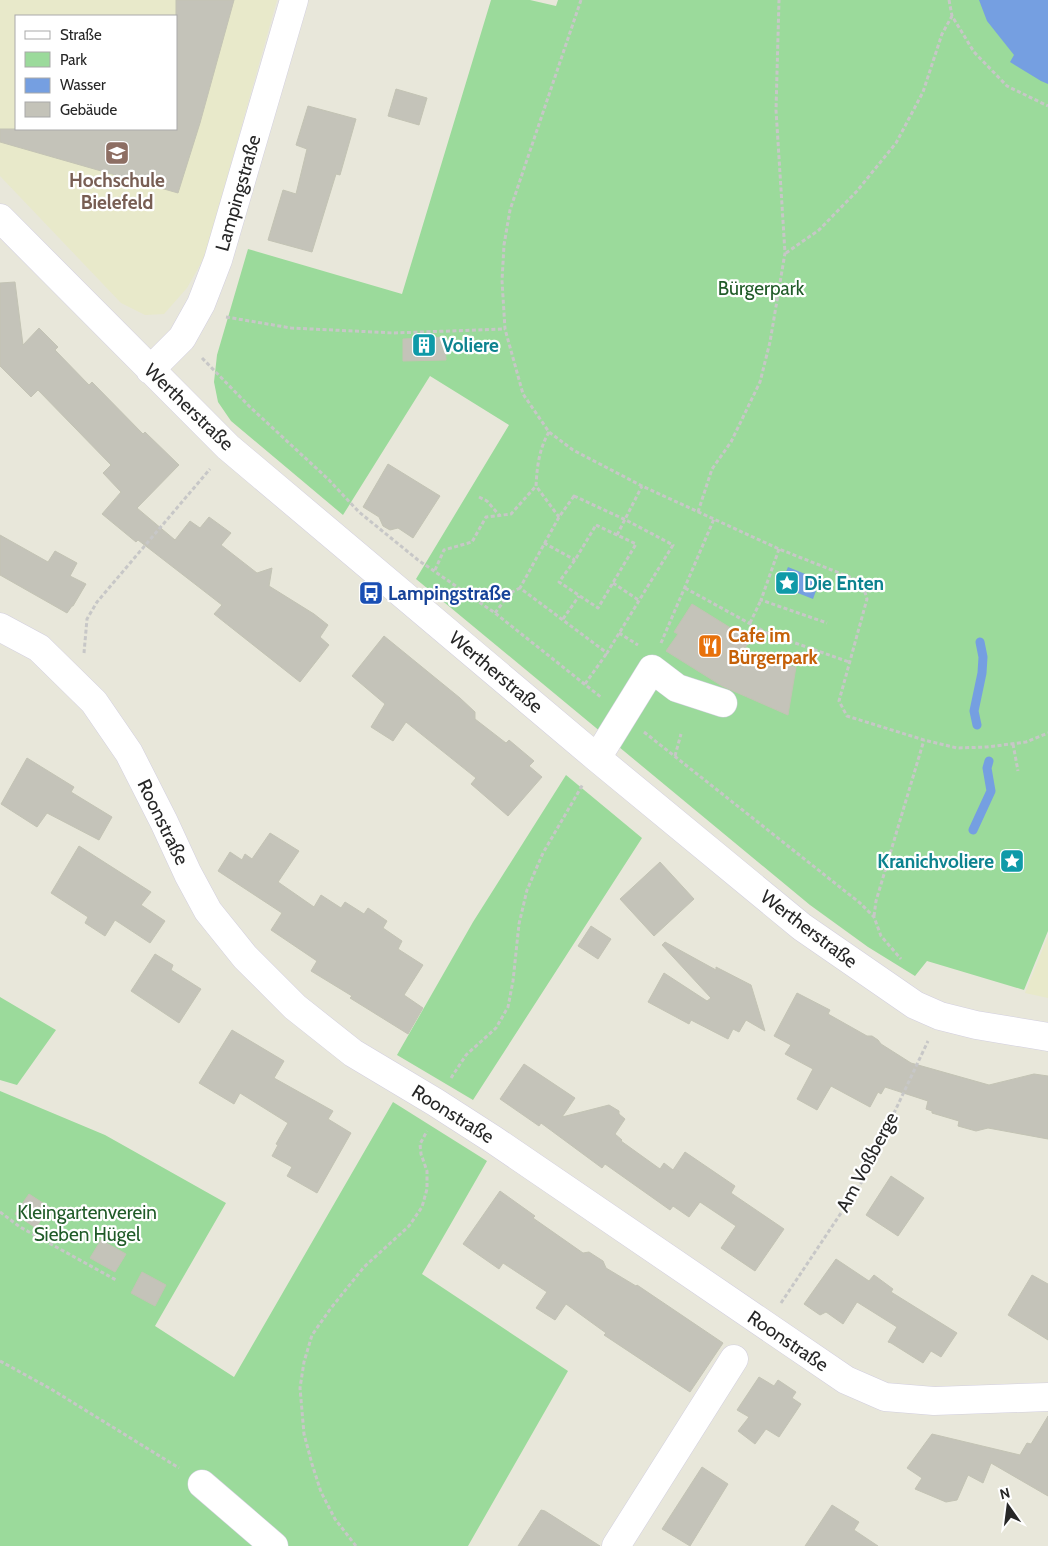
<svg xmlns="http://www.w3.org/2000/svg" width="1048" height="1546" viewBox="0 0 1048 1546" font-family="Cabin,sans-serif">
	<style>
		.education { fill: #e8e9ca; fill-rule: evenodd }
		.green { fill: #9bda9b }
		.water { fill: #759fe1 }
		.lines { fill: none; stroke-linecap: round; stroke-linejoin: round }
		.stream { stroke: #759fe1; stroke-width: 9 }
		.building { fill: #c4c3b9; stroke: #c3c3b4 }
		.minor-casing { stroke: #d2cfdf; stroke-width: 29 }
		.path { stroke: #c7c7c7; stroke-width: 3; stroke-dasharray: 4 2.5; stroke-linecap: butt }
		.minor { stroke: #fff; stroke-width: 28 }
		.labels { text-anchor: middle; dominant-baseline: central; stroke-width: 4.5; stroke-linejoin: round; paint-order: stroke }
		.education-label { font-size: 19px; font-weight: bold; fill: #785e54; stroke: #fff }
		.street-label { font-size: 19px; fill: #272727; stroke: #fff }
		.park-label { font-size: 19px; fill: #205b28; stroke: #fff }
		.culture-label { font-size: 19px; font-weight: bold; fill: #0d838f; stroke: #fff; text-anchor: start }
		.transit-label { font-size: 19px; font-weight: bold; fill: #164399; stroke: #fff; text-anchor: start }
		.food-label { font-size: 19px; font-weight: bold; fill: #c56008; stroke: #fff; text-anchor: start }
	</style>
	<rect width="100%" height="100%" fill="#e8e7da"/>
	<path class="education" d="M0,0H277L205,256L187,288L164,314L145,315L121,303L0,176ZM16,16H176V129H16Z
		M1048,936V998L1025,993Z"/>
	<path class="green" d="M491,0H530L556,6L558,0H1048V931L1024,990L927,961L915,976L868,947L810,905L416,579L509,425L430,376L343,515L231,421L218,402L214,382L217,355L248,249L402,294Z
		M566,775L642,838L473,1100L397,1055L473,922Z
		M0,997L56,1030L17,1085L0,1080Z
		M0,1091L105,1135L226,1203L155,1326L234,1377L393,1102L487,1161L422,1274L568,1371L468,1546H0Z"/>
	<path class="water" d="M979,0H1048V84L1041,81L1010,62L1014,55L987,21Z
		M788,567L820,580L813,599L780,586Z"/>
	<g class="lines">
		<path class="stream" d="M977,725L974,711L982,673L983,657L980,642
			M973,830L991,791L987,768L989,761"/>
	</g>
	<path class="building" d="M176,0H234L200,123L178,193L0,142V129H176Z
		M396,89L427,98L419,125L388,116Z
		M308,106L356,119L340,175L336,174L312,252L268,240L283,190L296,194L307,149L296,145Z
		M15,282L23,345L39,328L58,347L55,350L89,385L92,382L143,434L145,432L179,465L137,508L175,540L190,521L200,528L209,517L231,533L221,545L257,573L272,568L269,586L314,614L328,625L320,637L329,645L300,682L214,614L222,605L138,540L136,542L102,514L121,492L103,473L111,465L38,390L31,397L0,366V283Z
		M445,337L446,360L403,361V339Z
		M388,464L440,496L413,538L398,528L390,530L383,526L379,517L363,507Z
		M0,535L48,562L55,551L77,563L70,576L86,584L73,606H72L67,613L0,575Z
		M692,604L750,640L739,658L796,667L788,715L722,686L666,651L678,634L674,632Z
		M384,636L460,698L475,712V719L506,743L509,740L534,761L529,766L542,777L508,816L471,784L476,778L406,722L393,741L371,727L385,704L352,676Z
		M27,758L74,787L71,792L112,817L99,840L47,813L37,827L1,804Z
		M270,833L299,851L278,882L314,907L321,895L341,908L345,902L364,914L368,908L387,921L383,928L402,941L398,949L423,965L404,995L423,1008L408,1034L350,998L352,996L311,971L317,961L271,930L282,913L218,871L230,852L242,860L245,854L252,859Z
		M79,846L151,892L141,905L165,921L150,943L115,920L105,936L85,923L88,917L51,893Z
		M660,862L694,899L654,936L620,899Z
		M591,926L611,939L598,959L578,946Z
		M665,942L716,970V967L751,985L765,1031L746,1020L739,1032L733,1029L728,1039L691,1020L689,1024L648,1002L664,973L707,1001L711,998L662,945Z
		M155,954L173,965L171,970L201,989L179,1023L131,991Z
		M797,993L830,1010L828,1014L867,1036H872L878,1040L881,1044L911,1063L989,1085L1034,1074L1048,1076V1139L988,1128L976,1131L958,1126L959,1121L932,1113V1111L926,1109L928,1101L885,1087L881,1094L878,1092L870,1107L831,1086L817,1110L797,1099L813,1069L785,1054L791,1045L774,1036Z
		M232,1030L284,1061L274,1078L333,1111L328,1119L351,1133L317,1193L287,1176L292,1167L272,1156L278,1145L276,1144L288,1123L240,1093L234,1104L199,1083Z
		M524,1064L575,1098L562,1117L609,1105L619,1111V1114L625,1119L615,1134L622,1140L621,1141L660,1169L664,1163L673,1170L685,1152L735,1186L731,1193L784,1229L755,1271L721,1248L736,1226L700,1202L689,1217L673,1206L670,1210L605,1164L602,1168L541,1123L539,1126L500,1099Z
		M891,1176L924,1198L898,1236L866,1215Z
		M500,1191L535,1216L533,1218L583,1253L589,1252L603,1261L606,1268L636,1286L637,1285L723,1343L690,1392L604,1335L606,1333L566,1304L555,1320L536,1308L547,1292L503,1263L499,1269L463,1244Z
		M29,1194L49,1207L36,1228L15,1214Z
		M101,1240L126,1254L115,1272L90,1258Z
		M836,1259L869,1281L874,1275L893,1289L891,1292L957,1333L941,1357L931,1351L923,1363L891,1343L888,1342L897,1327L857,1302L843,1324L826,1312L820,1315L804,1304Z
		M142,1272L166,1285L155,1306L131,1293Z
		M1032,1275L1048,1284V1340L1008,1315Z
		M759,1377L774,1386L778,1380L796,1392L792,1398L801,1404L779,1437L766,1429L755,1444L738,1431L749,1417L737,1410Z
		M1048,1416V1496L991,1463L983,1483L968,1475L957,1500L946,1502L915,1489L922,1478L907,1468L932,1434L1020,1455L1027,1443L1031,1444Z
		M702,1467L728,1484L690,1546L662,1529Z
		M832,1505L859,1522L854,1530L878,1546H805Z
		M541,1510L545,1511L600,1546H518Z"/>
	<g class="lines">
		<defs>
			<path id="minor" d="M0,218L228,447L597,758L802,927L915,1005L940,1016L976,1025L1048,1037
				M150,370L182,338L201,304L218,260L294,0
				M0,627L39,648L94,702L129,753L164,822L188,874L208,911L245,957L295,1007L353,1053L435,1102L494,1140L846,1380L885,1397L934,1401L1048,1397
				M597,758L652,669L677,688L723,703
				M202,1484L274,1546
				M616,1546L734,1359"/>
		</defs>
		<use href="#minor" class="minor-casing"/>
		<path class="path" d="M581,0L510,210L504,245L502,281L505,329L523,394L549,432L573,450L642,486L779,549L862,582L867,599L839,701L847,716L924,740L957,748L987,747L1026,742L1048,733
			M949,0L952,16L974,52L1007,86L1048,106
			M786,253L819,230L857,191L896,143L923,92L942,34L952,16
			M226,317L291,328L394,333L505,329
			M202,358L250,407L328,479L359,512L418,560L495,613L602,698
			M549,432C539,449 537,467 536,486L559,517
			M574,496L626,520L673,545L607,653L520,588L559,517Z
			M479,497L487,501L499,515
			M698,512L712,469L731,442L760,382L770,342L785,253L776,110L779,0
			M596,525L636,544L598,608L559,582L575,560Z
			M617,535L642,486
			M544,543L575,560
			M779,549L761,600L827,623
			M435,570L444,550L472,542L486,517L511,514L536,486
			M613,583L640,601
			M685,588L767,633L849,662
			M495,613L510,593L520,588
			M563,619L579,596
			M750,623L761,600
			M619,633L638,645
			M661,643L714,519
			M84,653L87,619L97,602L210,469
			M585,684L607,653
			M644,732L860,903L874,917L881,936L901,959
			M1013,744L1018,771
			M675,756L681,734
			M874,916L876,901L924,740
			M451,1078L466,1055L496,1028L508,1007L513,981L519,924L527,890L543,853L583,784
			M0,1212L20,1227L116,1280
			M781,1303L861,1183L928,1041
			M0,1361L51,1389L179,1468
			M356,1546L335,1519L321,1492L312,1464L304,1434L300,1388L304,1362L312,1335L331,1308L364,1267L409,1226L422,1207L427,1189V1171L421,1154L420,1144L427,1131"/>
		<use href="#minor" class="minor"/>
	</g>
	<defs>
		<symbol id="university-square" viewBox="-11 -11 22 22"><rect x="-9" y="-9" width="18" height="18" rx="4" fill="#8d6e63" stroke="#fff"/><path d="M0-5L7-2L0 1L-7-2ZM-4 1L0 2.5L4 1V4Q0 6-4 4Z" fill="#fff"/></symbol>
		<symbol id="building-square" viewBox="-11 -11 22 22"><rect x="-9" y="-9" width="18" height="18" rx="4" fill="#0f9aa8" stroke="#fff"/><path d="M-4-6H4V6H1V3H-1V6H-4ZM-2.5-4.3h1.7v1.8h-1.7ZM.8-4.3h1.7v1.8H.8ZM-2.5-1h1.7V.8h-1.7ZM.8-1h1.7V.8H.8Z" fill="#fff"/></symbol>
		<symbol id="sight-square" viewBox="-11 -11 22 22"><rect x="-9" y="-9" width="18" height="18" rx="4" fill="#0f9aa8" stroke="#fff"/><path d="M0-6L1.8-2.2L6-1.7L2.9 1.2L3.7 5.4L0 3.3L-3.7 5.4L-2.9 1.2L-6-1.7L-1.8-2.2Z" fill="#fff"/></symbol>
		<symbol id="bus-square" viewBox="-11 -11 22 22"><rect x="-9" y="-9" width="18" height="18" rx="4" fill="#1a4fb4" stroke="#fff"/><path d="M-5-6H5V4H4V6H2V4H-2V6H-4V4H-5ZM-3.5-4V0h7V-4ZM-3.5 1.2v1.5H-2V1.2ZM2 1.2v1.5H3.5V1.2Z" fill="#fff"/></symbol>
		<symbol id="restaurant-square" viewBox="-11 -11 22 22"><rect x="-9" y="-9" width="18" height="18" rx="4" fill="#e8710a" stroke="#fff"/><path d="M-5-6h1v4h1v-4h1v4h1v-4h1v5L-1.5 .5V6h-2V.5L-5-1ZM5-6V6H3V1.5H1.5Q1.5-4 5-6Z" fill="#fff"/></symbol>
	</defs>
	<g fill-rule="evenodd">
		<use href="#university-square" x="103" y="139" width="28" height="28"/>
		<use href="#building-square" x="410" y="331" width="28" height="28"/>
		<use href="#sight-square" x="773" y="569" width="28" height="28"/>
		<use href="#bus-square" x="357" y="579" width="28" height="28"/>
		<use href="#restaurant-square" x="696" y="632" width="28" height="28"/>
		<use href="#sight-square" x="998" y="847" width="28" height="28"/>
	</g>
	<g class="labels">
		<g class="education-label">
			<text x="117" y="180">Hochschule<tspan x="117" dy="22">Bielefeld</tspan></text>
		</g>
		<g class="street-label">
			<text transform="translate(238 193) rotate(-74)">Lampingstraße</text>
			<text transform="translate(189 407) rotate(44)">Wertherstraße</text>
			<text transform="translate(496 672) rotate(40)">Wertherstraße</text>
			<text transform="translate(163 822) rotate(64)">Roonstraße</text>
			<text transform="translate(809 929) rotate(37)">Wertherstraße</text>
			<text transform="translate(453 1114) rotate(32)">Roonstraße</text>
			<text transform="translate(867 1162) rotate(-62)">Am Voßberge</text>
			<text transform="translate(788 1341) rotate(34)">Roonstraße</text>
		</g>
		<g class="park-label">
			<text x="761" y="288">Bürgerpark</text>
			<text x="87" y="1212">Kleingartenverein<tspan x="87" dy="22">Sieben Hügel</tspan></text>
		</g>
		<g class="culture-label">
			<text x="442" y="345">Voliere</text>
			<text x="804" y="583">Die Enten</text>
			<text x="994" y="861" text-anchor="end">Kranichvoliere</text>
		</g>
		<g class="transit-label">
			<text x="388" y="593">Lampingstraße</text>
		</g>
		<g class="food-label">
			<text x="728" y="635">Cafe im<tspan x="728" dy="22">Bürgerpark</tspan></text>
		</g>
	</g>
	<rect x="15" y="15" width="162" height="115" fill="#ffffff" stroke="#a9a9a9"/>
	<rect x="25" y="31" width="25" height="8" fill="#ffffff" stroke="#a9a9a9"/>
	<text x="60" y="40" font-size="15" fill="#272727">Straße</text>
	<rect x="25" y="52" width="25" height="15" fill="#9bda9b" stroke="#a9a9a9"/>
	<text x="60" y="65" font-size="15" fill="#272727">Park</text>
	<rect x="25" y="78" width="25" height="15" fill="#759fe1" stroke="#a9a9a9"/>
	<text x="60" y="90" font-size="15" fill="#272727">Wasser</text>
	<rect x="25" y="102" width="25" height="15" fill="#c4c3b9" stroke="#a9a9a9"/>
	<text x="60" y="115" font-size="15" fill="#272727">Gebäude</text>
	<g transform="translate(1008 1506) rotate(346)" stroke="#ffffff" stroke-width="4" paint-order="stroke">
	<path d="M0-4L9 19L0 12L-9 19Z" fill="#272727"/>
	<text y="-8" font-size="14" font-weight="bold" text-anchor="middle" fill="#272727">N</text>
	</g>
</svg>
